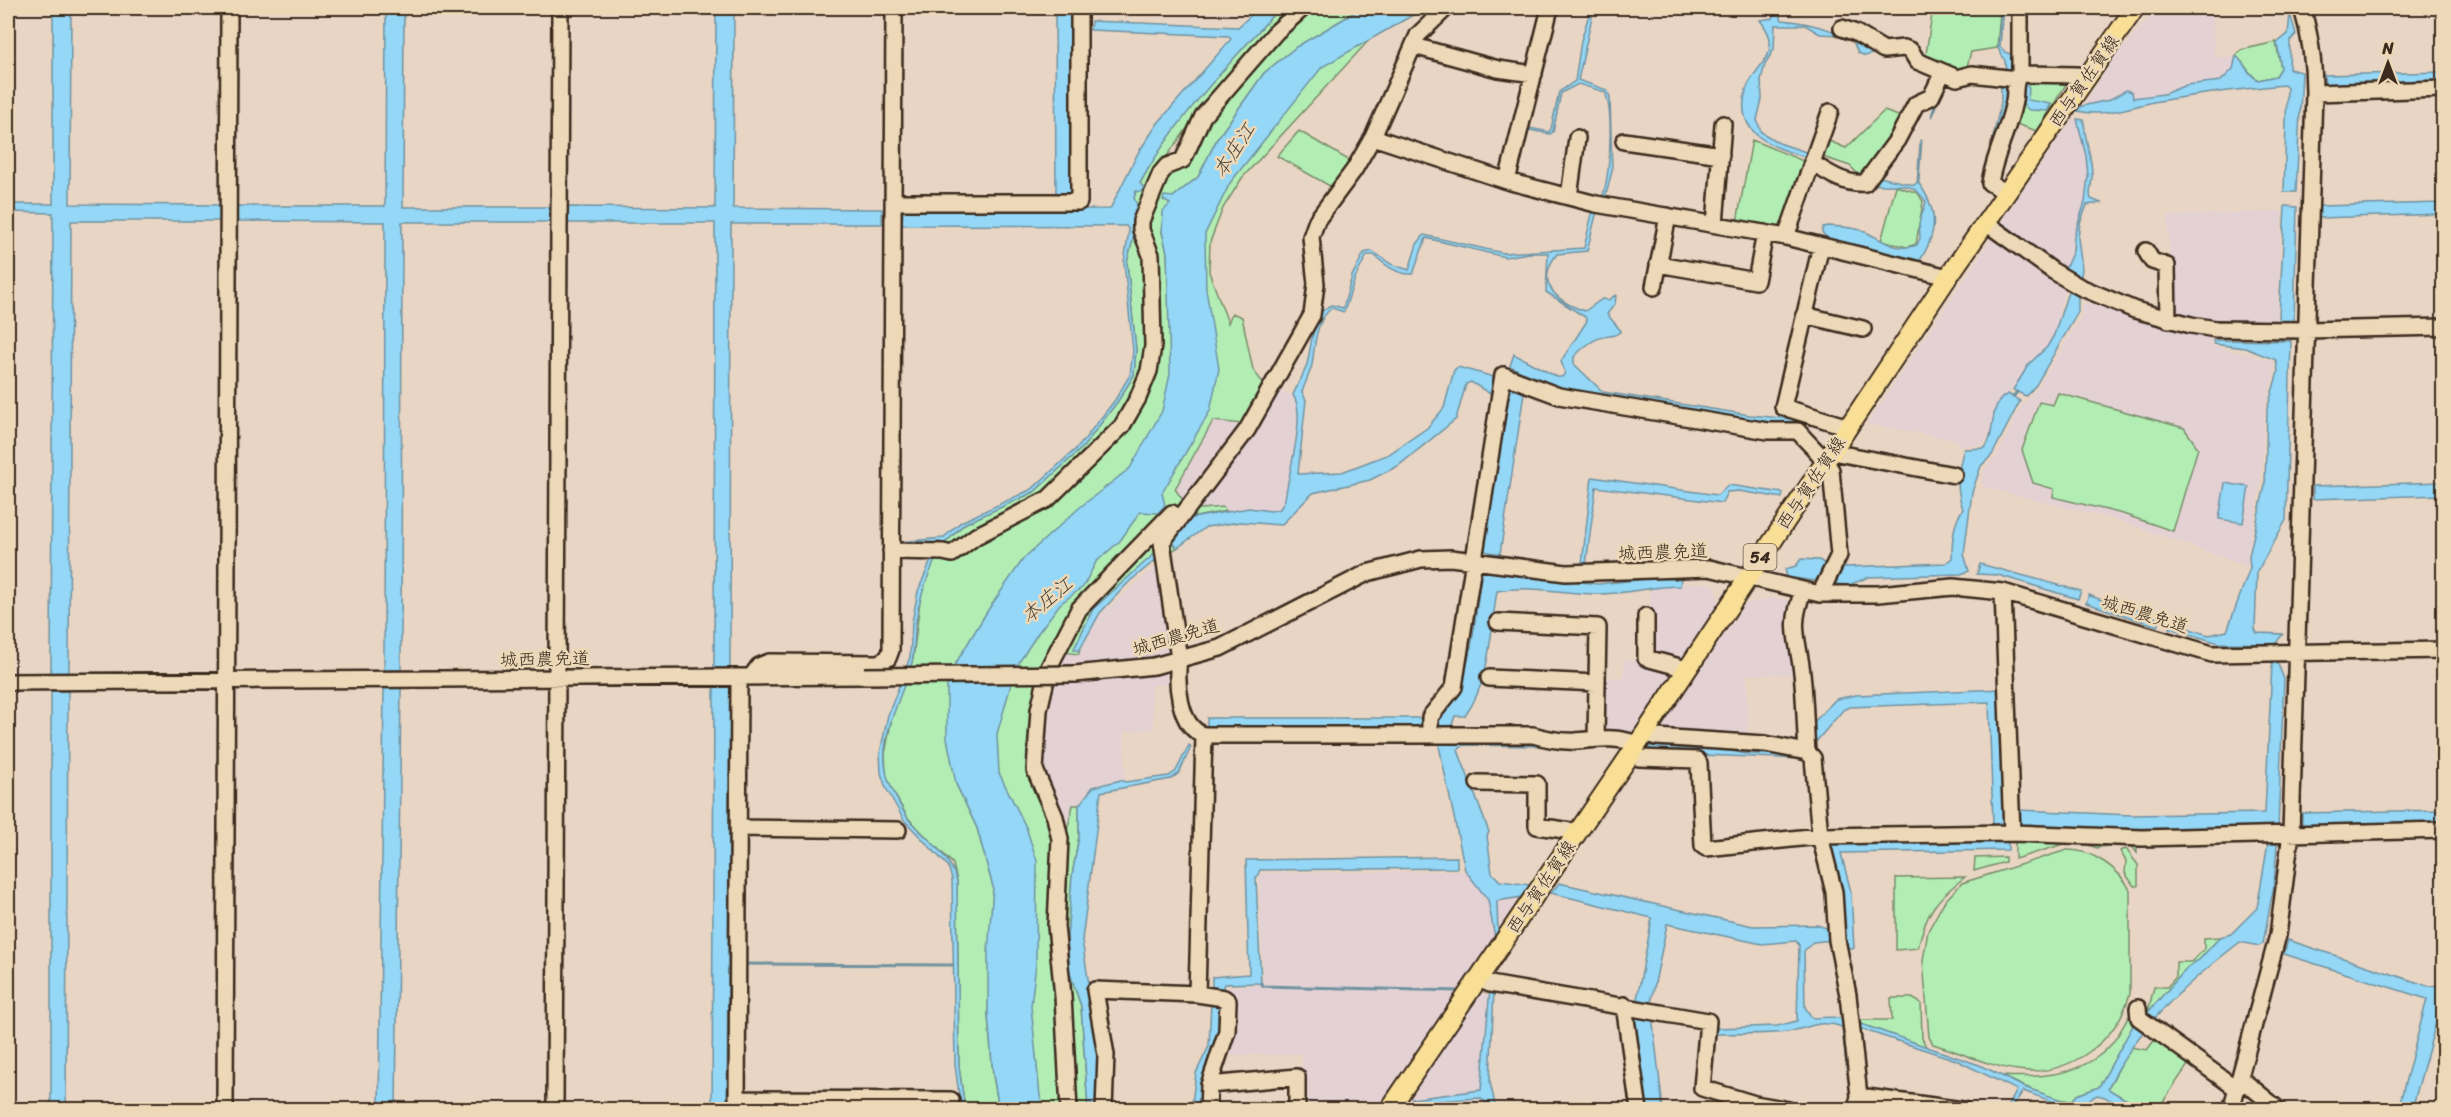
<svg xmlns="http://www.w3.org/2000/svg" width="2451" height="1117" viewBox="0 0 2451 1117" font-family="Sriracha,'Klee One',sans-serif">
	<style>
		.built { fill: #e4d1d4 }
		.green { fill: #b2eeb4; stroke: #768c69; stroke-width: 1.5; fill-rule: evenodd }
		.water { fill: #94d7f6; stroke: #7092a0; stroke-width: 1.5 }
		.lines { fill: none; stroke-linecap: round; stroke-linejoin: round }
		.stream { stroke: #7092a0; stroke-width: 3 }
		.minor-casing { stroke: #3b2a1e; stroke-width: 20 }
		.major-casing { stroke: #3b2a1e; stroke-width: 22 }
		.minor { stroke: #edd8b7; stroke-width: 15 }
		.major { stroke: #f9df96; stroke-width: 18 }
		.minor-bridge-casing { stroke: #3b2a1e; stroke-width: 20; stroke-linecap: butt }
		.minor-bridge { stroke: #edd8b7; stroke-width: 15 }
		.labels { text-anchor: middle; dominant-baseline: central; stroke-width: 5; stroke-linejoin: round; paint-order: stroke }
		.shield { fill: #edd8b7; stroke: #705e4c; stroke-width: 1.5 }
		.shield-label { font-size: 16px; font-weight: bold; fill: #3b2a1e }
		.street-label { font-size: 18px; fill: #3b2a1e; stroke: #edd8b7 }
		.water-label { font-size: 20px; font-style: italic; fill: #48443e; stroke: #edd8b7 }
	</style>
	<rect width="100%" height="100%" fill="#e9d5c4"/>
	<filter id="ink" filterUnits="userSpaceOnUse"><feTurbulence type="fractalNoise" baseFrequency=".0167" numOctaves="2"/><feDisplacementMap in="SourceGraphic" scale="12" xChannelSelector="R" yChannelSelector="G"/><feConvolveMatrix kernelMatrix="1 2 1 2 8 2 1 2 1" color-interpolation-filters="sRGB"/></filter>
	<g filter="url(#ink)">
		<path class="built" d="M2155,8H2213L2214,58L2236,56L2241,85L2088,109L2086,100L2117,54L2151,16Z
			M2072,120H2079L2089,165L2087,202L2077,229L2072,276L1999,225Z
			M2282,211L2277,325L2212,324L2171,316L2168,216Z
			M1993,237L2065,287L2054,335L2047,347L2029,364L2013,390L2001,398L1984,445L1960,446L1957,440L1867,424Z
			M2100,303L2150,323L2211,335L2212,346L2274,361V376L2265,408L2261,484L2247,557L2249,567L2120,521L1984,487L1981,482L1984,469L1997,456L2021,406L2038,387L2082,315L2081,304Z
			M1267,388L1293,395L1297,401L1299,416L1285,499L1280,509L1271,511L1249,508L1226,511L1222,507L1190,510L1175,489L1213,421Z
			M1167,557L1183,649L1126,663L1067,666L1059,681L1117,680L1184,666L1185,683L1150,685L1154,729L1124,732L1125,785L1095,791L1079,805H1073L1067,831L1055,830L1027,775L1032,715L1052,651L1079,654L1099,616Z
			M1651,583L1714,584L1720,606L1633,737L1599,736V679L1623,678L1625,660L1647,661Z
			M1774,598L1796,602L1798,674L1747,675L1748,743L1656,735L1745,604Z
			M1464,871L1494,899H1525L1387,1102L1302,1109V1054L1224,1055L1231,1033L1229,987L1263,984L1259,873Z
			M1480,992L1488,995L1486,1086L1491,1109L1402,1110Z"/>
		<path class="green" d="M1279,8H1362L1296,47L1264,73L1217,139L1198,177L1173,197L1162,232L1167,252L1175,402L1137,475L1032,567L956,784L977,828L993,887L988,1015L993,1075L999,1109H965L959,1067L957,881L953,864L908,818L891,788L886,774L885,754L892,717L913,659L921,592L934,560L899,546L941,542L943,545L964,524L1034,492L1083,447L1118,401L1134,375L1136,350L1127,262L1134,235L1138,207L1134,198L1136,191L1154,158L1189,108ZM1223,88L1169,168L1164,160L1191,123Z
			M1425,8L1370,39L1242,178L1223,208L1210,242L1209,272L1228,323L1232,313L1242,317L1253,370L1267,388L1244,424L1213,421L1175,489L1190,510L1223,507L1226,511L1186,519L1172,541L1177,548L1158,558L1093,609L1074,649L1079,651V654L1052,651L1032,715L1027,775L1055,830L1067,831L1073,805H1079V836L1072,876L1067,937L1069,971L1081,1006L1088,1109H1029L993,786L997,662L1091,554L1156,490L1193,255L1219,187L1329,53Z
			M1964,9L2000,12L1997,48L1971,52L1966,70L1957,74L1925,61L1932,14Z
			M2276,42L2281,68L2276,76L2258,80C2248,74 2245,63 2236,56L2241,50Z
			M2021,78H2070L2037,131L2013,123Z
			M1884,111L1907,119L1867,176L1858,174L1850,166L1817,155L1822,138L1846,148Z
			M1299,131L1352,162L1335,189L1277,156Z
			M1752,140L1808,163L1782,232L1737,222Z
			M1896,186L1918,193L1923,202L1916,244L1907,247L1881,241Z
			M2058,393L2184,428L2198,448L2173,531L2123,514L2053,497L2054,489L2033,483L2022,450L2039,402L2053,405Z
			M2015,838L2137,841V853L2131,845L2121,843L2097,848L2082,843H2067L2015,859Z
			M2126,849L2138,865V886H2134L2125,873L2126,861L2120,851Z
			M2067,850C2091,849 2120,869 2130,890V993C2117,1042 2069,1077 2018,1070C1991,1067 1960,1052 1933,1044L1929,1037L1923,960L1928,931L1944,902L1962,883Z
			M2005,857V862L1974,871L1975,858Z
			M1965,877C1936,899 1926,912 1918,948L1896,950V878Z
			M2220,937L2200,959L2188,967L2148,1012L2154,987H2167L2176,977V962H2191L2204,949V938Z
			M1891,998H1912L1921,1003L1922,1038L1926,1047L1858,1023L1857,1020H1892Z
			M2131,1013L2135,1022L2099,1087L2077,1095L2072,1101C2055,1101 2018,1084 2002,1076C2038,1078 2080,1076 2108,1048C2117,1039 2124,1024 2131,1013Z
			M2156,1038L2190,1062L2158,1109H2142L2108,1089L2130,1047L2147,1050Z"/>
		<path class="water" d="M53,8H71L70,204L223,205V221H71L69,673H51L53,213L8,212V204H53Z
			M386,8H404L403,207H553V222H402L401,670H384L385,222L235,221V206H385Z
			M716,8H734L733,208L882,209V224H731L730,669L714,668L715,223H566V207L715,208Z
			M1055,8H1073L1074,191L1067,198H1056Z
			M1259,8H1279C1230,64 1177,116 1140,183L1144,188L1141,192L1136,191L1134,198L1138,207L1134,235L1127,262L1136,350L1134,375L1118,401L1083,447L1034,492L964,524L943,545L940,542L899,546V542L943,538L961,522L1032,489L1080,445L1115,400L1130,375L1133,351L1124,262L1129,230L1126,226L902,225L903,210L1110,209L1138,153L1158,123L1231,39L1229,36L1090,30L1091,21L1238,27Z
			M1362,8H1425L1322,67L1230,183L1205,234L1206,289L1219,369L1210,411L1162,493L1165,505L1158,513L1140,512L1120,541L1096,562L1083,587L1060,604L1038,633L1016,667L997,734L999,773L1026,827L1037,861L1036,964L1031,1006L1040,1096L1043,1109H999L993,1075L988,1015V952L993,887L977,828L956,784L947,738V684L954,666L988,610L1024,558L1079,508L1130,468L1162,411L1170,374L1167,252L1162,232L1163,211L1170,204L1163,200L1164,196L1173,197L1198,177L1217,139L1264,73L1296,47Z
			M1591,8H1594L1578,80L1607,90L1610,97L1612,171L1605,199L1602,198C1610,176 1614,114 1605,92L1578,84L1561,93L1553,132L1550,134L1524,129L1525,127L1549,132L1551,129L1559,92L1575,81L1581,41Z
			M1777,8H1782L1780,16L1782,20C1818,23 1847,35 1879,52L1865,56L1858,53L1853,41L1841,35L1820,34L1805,25H1775L1774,49L1765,64L1761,80L1762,99L1757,120L1761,132L1779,143L1809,153V158C1775,149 1733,135 1746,90C1751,72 1772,60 1770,41C1770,33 1764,26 1760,20L1773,18Z
			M2001,8H2003L2000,47L2007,53L2016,55V69L2012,73L2006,72L2005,61L1998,48Z
			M2290,14L2296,34L2290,41L2289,69L2302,72L2296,192H2284L2287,88L2284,85C2242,89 2200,94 2159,101C2131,106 2105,118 2077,111L2082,106L2109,100L2126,90L2132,92L2133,98L2164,94L2186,85L2221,81L2233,69L2236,56C2245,63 2247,74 2258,80L2276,76L2281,68L2277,43L2288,34Z
			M2443,72V83L2325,85L2324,75Z
			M2025,81L2029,89L2028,100L2051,104L2047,111L2029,110L2023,105L2022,83Z
			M2001,84L2012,85L1997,145L1992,142L2001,102Z
			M2077,119L2084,120C2084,139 2092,156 2092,174C2093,183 2088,191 2091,199L2101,203L2087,205L2080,223L2078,238L2082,269L2078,294V312L2036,385L2026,396L2013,390L2029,364L2047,347L2054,335L2069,289L2064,271L2073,251L2074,236L2085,202L2088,176L2086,156Z
			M1875,176L1914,185L1918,182C1939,211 1938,232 1919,262C1899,258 1830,248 1822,232L1823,227L1829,226C1839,227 1853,227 1863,231C1883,239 1894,253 1917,245L1920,238L1919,223L1926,202C1911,178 1896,188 1873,184Z
			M2443,203V214L2319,218V206Z
			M2285,206L2297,207L2294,323L2280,322L2279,316Z
			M1593,209L1597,211L1587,251L1557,254C1534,283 1557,302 1585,311L1602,299L1608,300L1616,295L1615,304L1607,314L1621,331C1614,337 1612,335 1603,337C1593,339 1581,349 1574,357V364L1603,392L1750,415L1792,419L1796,424L1776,426L1549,387L1510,366L1514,354L1557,377H1562L1565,373L1561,361L1587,321L1585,317L1546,292L1548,253H1529L1505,257L1426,238L1413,274C1397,275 1385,265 1374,255H1367L1355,278L1344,312L1332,308C1315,320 1315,346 1312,365C1310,373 1305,383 1302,392L1306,400L1298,474L1342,472L1389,454L1427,428L1444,408L1454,370L1458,367L1494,377L1492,395L1471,382L1466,384L1456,419L1398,466L1370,480L1313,493L1281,525L1241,522L1206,527L1177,548L1172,541L1186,519L1249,508L1271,511L1280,509L1285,499C1288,474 1307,414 1293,395C1297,385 1304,375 1307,364C1312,347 1311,311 1332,305L1343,308L1352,276L1364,253L1372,251L1391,264L1409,270L1417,244L1424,235L1503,253L1584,248Z
			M2213,340L2291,341L2286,520L2257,572L2255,629L2257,633L2283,634L2275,644L2219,643L2169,628L2171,623L2209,635L2227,631L2250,568L2249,556L2265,485L2267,409L2278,372L2276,360L2245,348L2214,344Z
			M1510,385L1524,393L1500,554L1484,551Z
			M2008,394L2020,401L1992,455L1981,466L1972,492L1964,554L1969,571L1961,574L1869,577L1849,585L1834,584L1830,579L1837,569L1846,567L1946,563L1952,558C1952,541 1953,523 1963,509C1955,488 1958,469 1964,449L1985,448C1997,432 1987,404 2008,394Z
			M1592,477L1717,495L1728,485L1783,493L1782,498L1739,491L1727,492L1722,503L1596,487L1586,565L1582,564Z
			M2443,482V495L2313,499V486Z
			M2225,483L2249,487L2243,523L2219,519Z
			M1153,555L1158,558L1129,582L1100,613L1079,651L1074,649L1093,609Z
			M932,558L935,560C926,580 919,599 916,621C914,634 915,649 912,662C901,702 871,747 892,789C897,799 903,812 910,821C928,840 950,855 957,881L959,1067L965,1109H961L955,1065L952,879L948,866L904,820L886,788L881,773L880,753L888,715L910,657L912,622L918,591Z
			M1801,559L1819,560L1827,565L1815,581L1787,577L1785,569L1796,566Z
			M1980,564L2081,591L2078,599L1998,575L1977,574Z
			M1482,570L1598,584L1656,578L1681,579L1680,586C1651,586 1624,595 1595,594C1561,593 1531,585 1497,591C1490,633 1491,680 1465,716H1455L1451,728H1436C1436,710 1452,699 1460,684C1474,653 1476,604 1482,570Z
			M2089,595C2112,606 2138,606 2160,620L2157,626L2086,603Z
			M2272,663L2278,664L2284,679L2278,829L2018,828L2017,810L2131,815L2265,813Z
			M714,686L730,687L727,1110L712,1109Z
			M384,688H401L396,1110L379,1109Z
			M2002,689L2009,825H1993L1989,702L1849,707L1843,710L1814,744L1811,725L1836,699L1856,695Z
			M51,691H68L66,1110L51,1109Z
			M1207,718H1424V728L1207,730Z
			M1438,741L1541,743L1542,746L1464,745L1458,750L1489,832L1487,836L1492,873L1500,881L1531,885L1522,897L1497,901L1498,934L1495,938L1488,900L1465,870Z
			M1189,745L1191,747L1179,773L1171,779L1101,792L1082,940L1100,1055L1099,1109H1088L1081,1006L1069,971L1067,937L1072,876L1079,836V805L1093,787L1121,780L1125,782L1169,776L1176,771Z
			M1650,746L1727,750L1746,754H1786L1804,759L1646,753Z
			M2443,810V823L2302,827V813Z
			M2008,839V850L1841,853L1851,892L1854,948H1845L1827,840Z
			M2268,843L2277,844L2274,885L2263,944L2259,946L2240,942C2187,983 2136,1027 2108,1089L2142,1109H2123L2105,1097L2097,1095L2074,1109L2023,1091L2011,1109H2007L2017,1090L1956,1060L1855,1027L1858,1023L1982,1066L2024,1087L2064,1101H2072L2077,1095L2099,1087L2135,1022L2148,1012L2188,967L2200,959L2220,937L2231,934L2257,908Z
			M1457,857V868L1260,870L1256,879L1261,983L1224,984L1222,990H1212V977L1249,974L1246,860Z
			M1559,883L1753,926L1817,925L1833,930V940L1813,942L1804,951L1805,1007L1812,1018C1820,1018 1833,1016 1841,1018C1852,1022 1847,1062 1847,1073L1842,1027C1819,1018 1806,1030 1786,1032C1763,1035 1738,1033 1714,1034L1716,1028L1777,1026L1797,1021L1799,945L1796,941L1762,944L1667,924L1651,1003L1637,999L1652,918L1551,893Z
			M2288,940L2428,986L2443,985V998L2412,1109L2399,1106L2427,999L2284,954Z
			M1490,988L1494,990L1490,1082L1496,1109H1490L1488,1103L1479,1098L1411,1103L1412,1099L1481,1090Z
			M1211,1002H1223V1027L1202,1092L1200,1109L1191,1110L1196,1073L1209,1046Z
			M1634,1012L1652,1015L1663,1109H1647Z"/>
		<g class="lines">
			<path class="stream" d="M1932,116L1937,99
				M1918,182L1921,141
				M2013,397L2017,392
				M744,964L953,965
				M1261,983L1263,986L1459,991"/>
			<defs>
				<path id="minor" d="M1446,8L1418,35L1373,137L1354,170L1317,220L1311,237L1316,284L1312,315L1247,430L1162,542L1179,659C1176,681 1178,727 1204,735H1533C1547,739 1561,742 1576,741C1597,739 1617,736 1637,744
					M1842,28L1856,33L1884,50L1904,48L1911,51L1917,61L1943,72
					M1414,46L1498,69L1534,74
					M2020,74L2077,75L2086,79
					M2314,93L2444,89
					M1373,137L1507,181L1596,204L1786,237L1948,277
					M1624,141L1721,155
					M1812,163L1830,112
					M1507,181L1550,8
					M2007,193L1990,183C1994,155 2009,129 2014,101C2016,91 2013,82 2020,74V8
					M1569,197L1577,138
					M893,202H1079V8
					M1986,223L2053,271L2080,287L2135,310L2191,325L2216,329L2306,330L2444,327
					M1715,224L1723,124
					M1786,237L1812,163C1828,173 1845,185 1865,183L1897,140L1916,104L1931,97L1943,72L1957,78L1972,74L2016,79
					M1821,246L1783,407L1848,427
					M2146,251L2152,261L2167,266L2168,320
					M1658,264L1756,281L1765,233
					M1654,287L1668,216
					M1804,315L1863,329
					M1832,452L1954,475
					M891,551L943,552L952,554L976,536L1048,499L1122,426L1138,398L1149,371L1153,346L1151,255L1141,230V221L1161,173L1167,166L1183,160L1203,116L1276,32L1303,8
					M1803,591C1789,628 1798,637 1802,673C1805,699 1805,725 1807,752L1813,758L1820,836L1834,892L1837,940L1848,995L1859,1096
					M2003,592L2012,833
					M1646,616V658L1687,669
					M1498,622L1598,627L1596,738
					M1075,674L1154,666L1220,648L1367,573L1421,559L1451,558L1566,573L1709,568L1820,594H1878L1953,587L2003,592L2212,654L2444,650
					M751,677L759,666L769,662L878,663L888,658L891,650L894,8
					M1489,678L1597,683
					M8,682L864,676
					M1645,733L1656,737L1765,744L1807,752
					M1430,734V717L1454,687L1503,375L1559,396L1768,431H1798C1808,444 1823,455 1831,470L1839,555L1820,594
					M1204,735L1197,994L1224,998L1228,1001L1227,1031L1209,1085L1208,1110
					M1630,754L1639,758L1697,760L1699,763L1703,846L1706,848L1820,836L2012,833L2142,838L2444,830
					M1478,783L1537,784V826L1578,832
					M738,828L898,830
					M1478,979L1490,984L1708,1021L1702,1088L1755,1104L1789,1110
					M1624,1005L1639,1110
					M2138,1008L2139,1018L2237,1089
					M2240,1078L2279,1110
					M1209,1085L1297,1077V1110
					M737,1099L951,1100
					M225,1110L229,8
					M555,1110L560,8
					M737,1110L739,677
					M1069,1110L1063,996L1056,926L1060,839L1055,817L1035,770L1039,710L1049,667L1079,609L1172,513
					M1104,1110L1106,1055L1095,990L1197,994
					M1856,1110L1859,1096L1963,1110
					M2231,1110L2278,935L2291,833L2314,93C2314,62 2311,37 2302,8"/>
				<path id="major" d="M1389,1110L1645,733L1948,277L2135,8"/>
			</defs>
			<use href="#minor" class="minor-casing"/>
			<use href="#major" class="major-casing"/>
			<use href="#minor" class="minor"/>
			<use href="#major" class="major"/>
			<defs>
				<path id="minor-bridge" d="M864,676L1075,674"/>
			</defs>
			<use href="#minor-bridge" class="minor-bridge-casing"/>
			<use href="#minor-bridge" class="minor-bridge"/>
		</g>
	</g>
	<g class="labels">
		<rect class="shield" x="1743.5" y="544" width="33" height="26" rx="4.5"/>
		<g class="shield-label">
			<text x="1760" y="557">54</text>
		</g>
		<g class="street-label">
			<text transform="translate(2084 81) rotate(-55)">西与賀佐賀線</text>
			<text transform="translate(1811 483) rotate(-56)">西与賀佐賀線</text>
			<text transform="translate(1663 552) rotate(-2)">城西農免道</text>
			<text transform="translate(2145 614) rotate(17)">城西農免道</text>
			<text transform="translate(1176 637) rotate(-16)">城西農免道</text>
			<text transform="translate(545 659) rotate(-1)">城西農免道</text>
			<text transform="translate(1541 887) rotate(-56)">西与賀佐賀線</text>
		</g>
		<g class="water-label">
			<text transform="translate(1234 150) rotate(-57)">本庄江</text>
			<text transform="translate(1047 600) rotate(-39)">本庄江</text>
		</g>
	</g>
	<rect width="2451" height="1117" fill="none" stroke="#edd8b7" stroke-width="30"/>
	<rect x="15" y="15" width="2421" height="1087" fill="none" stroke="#3b2a1e" stroke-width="2" filter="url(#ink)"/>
	<g transform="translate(2388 63)" stroke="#edd8b7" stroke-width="4.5" paint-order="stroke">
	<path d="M0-4.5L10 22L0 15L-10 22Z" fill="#3b2a1e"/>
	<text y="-9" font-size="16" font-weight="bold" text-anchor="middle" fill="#3b2a1e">N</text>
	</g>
</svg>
